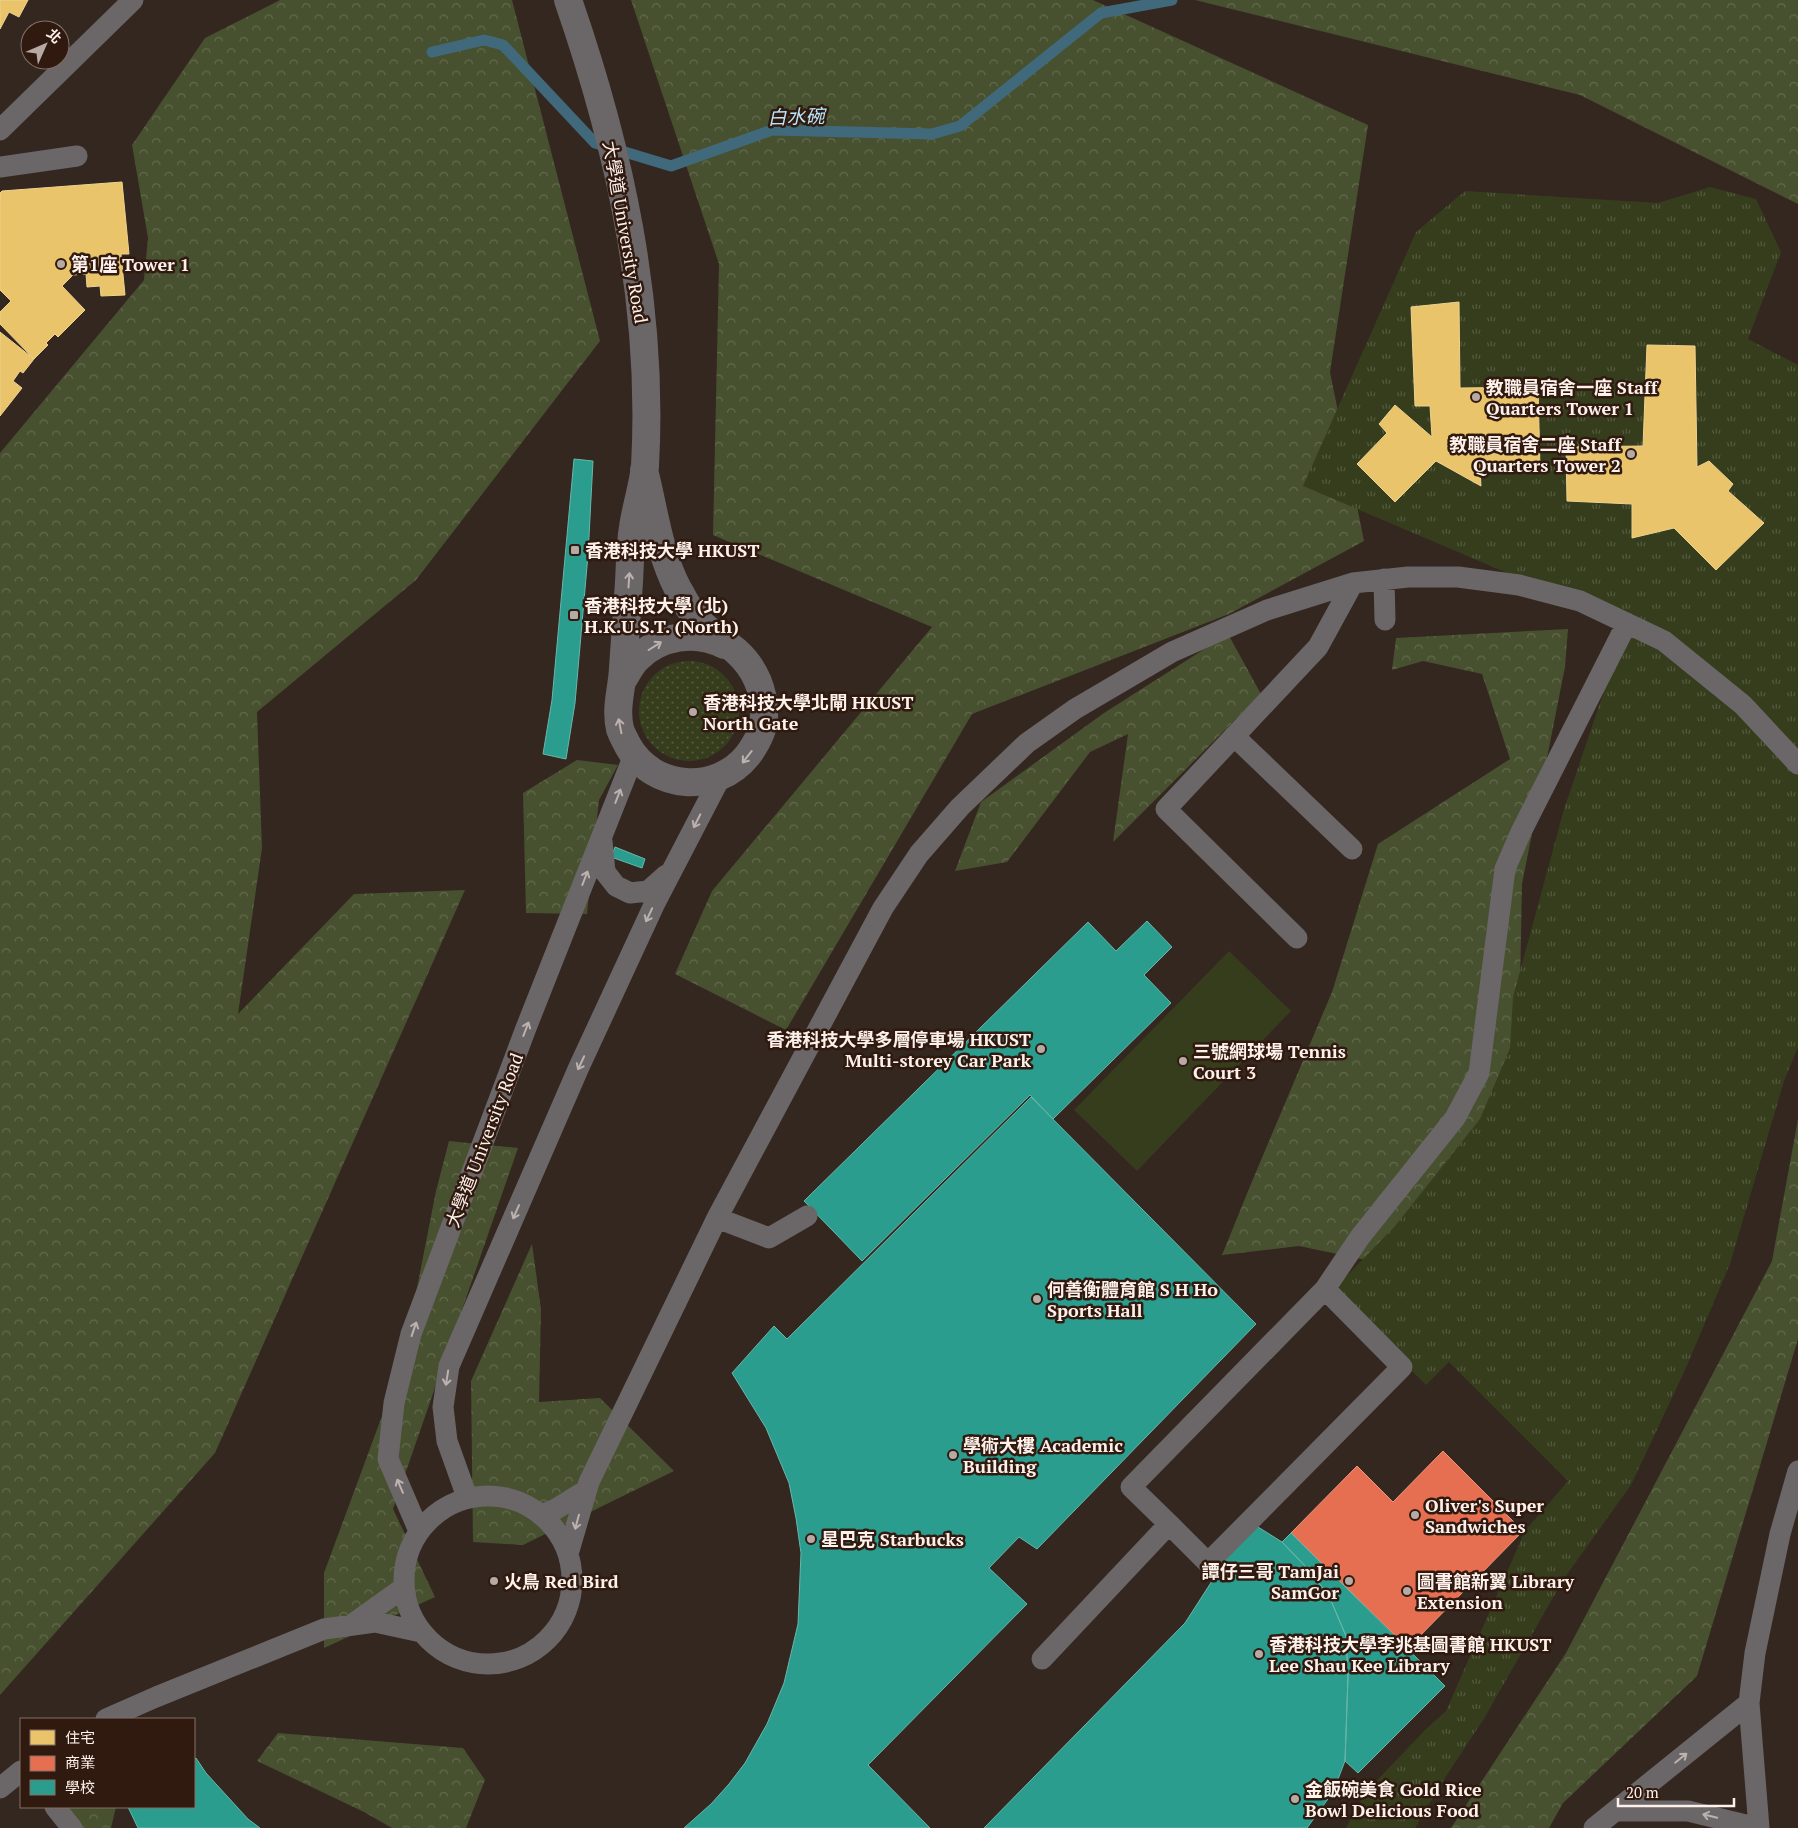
<svg xmlns="http://www.w3.org/2000/svg" width="1798" height="1828" viewBox="0 0 1798 1828" font-family="'PT Serif','Noto Sans TC',serif">
	<style>
		.grass { fill: url(#grass-dots) }
		.forest { fill: url(#forest-crowns) }
		.park { fill: url(#park-tufts) }
		.pitch { fill: #353d1d }
		.homes { fill: #e9c46a; stroke: #efd291 }
		.shops { fill: #e76f51; stroke: #ee967f }
		.schools { fill: #2a9d8f; stroke: #6ab6ab }
		.lines { fill: none; stroke-linecap: round; stroke-linejoin: round }
		.stream { stroke: #40697b; stroke-width: 11 }
		.lane { stroke: #6b6667; stroke-width: 21 }
		.street { stroke: #6b6667; stroke-width: 28 }
		.oneway { stroke: #bcb2b0 }
		.poi-dot { fill: #b7aaa4; stroke: #301a0f; stroke-width: 2 }
		.labels { text-anchor: middle; dominant-baseline: central; stroke-width: 5; stroke-linejoin: round; paint-order: stroke }
		.street-label { font-size: 18px; fill: #fef1eb; stroke: #301a0f }
		.poi-label { font-size: 18px; font-weight: bold; fill: #fef1eb; stroke: #301a0f; text-anchor: start }
		.water-label { font-size: 19px; font-style: italic; fill: #bae6fc; stroke: #301a0f }
	</style>
	<defs>
		<pattern id="grass-dots" width="8" height="8" patternUnits="userSpaceOnUse" patternTransform="scale(1.25)"><rect width="8" height="8" fill="#353d1d"/><path d="M2 2h.1M6 6h.1" fill="none" stroke="#535a3e" stroke-width="1.8" stroke-linecap="round"/></pattern>
		<pattern id="forest-crowns" width="20" height="18" patternUnits="userSpaceOnUse" patternTransform="scale(1.25)"><rect width="20" height="18" fill="#47512f"/><path d="M2 6a3 3 0 1 1 6 0M12 15a3 3 0 1 1 6 0" fill="none" stroke="#636a4d"/></pattern>
		<pattern id="park-tufts" width="24" height="20" patternUnits="userSpaceOnUse" patternTransform="scale(1.25)"><rect width="24" height="20" fill="#353d1d"/><path d="M3 7l-1-3M5 7V3M7 7l1-3M15 17l-1-3M17 17v-4M19 17l1-3" fill="none" stroke="#535a3e"/></pattern>
	</defs>
	<rect width="100%" height="100%" fill="#332720"/>
	<path class="grass" d="M639 711a50 50 0 1 1 100 0a50 50 0 1 1-100 0Z"/>
	<path class="forest" d="M280,0H512L600,341L416,580L257,712L262,848L238,1014L354,894L465,890L215,1453L0,1695V453L144,280L148,238L132,145L205,38Z
		M631,0H1093L1368,125L1330,372L1364,541L1229,614L972,714L786,1030L675,974L712,891L932,627L713,535L719,264Z
		M1195,0H1798V204L1580,95Z
		M1568,629L1565,667L1522,884L1518,1090L1409,1269L1299,1246L1222,1255L1253,1179L1332,992L1378,844L1510,759L1482,674L1423,661L1392,670L1396,638Z
		M1228,634L1261,694L1113,842L1128,734L1090,752L1007,862L955,871L981,802L1104,713Z
		M577,760L618,765L599,800L587,914L526,913L523,793Z
		M1798,1119V1339L1697,1676L1563,1803L1549,1828H1451L1566,1653L1772,1261Z
		M449,1141L518,1148L393,1509L435,1597L324,1648V1573L403,1359L436,1191Z
		M532,1244L541,1309L539,1402L600,1398L674,1471L523,1545L473,1542L471,1381Z
		M278,1733L463,1748L485,1780L466,1828H392L364,1812L257,1761Z
		M60,1807H116L111,1828H72Z"/>
	<path class="park" d="M1710,187L1756,199L1781,252L1748,339L1798,365V1047L1784,1081L1730,1264L1685,1370L1631,1485L1563,1580L1485,1717L1441,1784L1415,1828H1346L1365,1793L1426,1729L1446,1711L1525,1531L1568,1481L1449,1362L1426,1385L1332,1291L1395,1226L1480,1119L1510,1048L1513,997L1564,809L1627,624L1303,486L1416,232L1465,191L1658,203Z"/>
	<path class="pitch" d="M1229,951L1291,1011L1137,1171L1074,1110Z"/>
	<path class="homes" d="M0,0H28L19,17L9,12L0,29Z
		M122,182L129,254H121L125,295L101,296L100,286L87,287L86,274L73,275L62,286L85,310L58,337L55,334L46,343L48,345L34,359L0,324V312L11,301L0,290V193L2,191Z
		M1459,302L1460,388L1538,387L1540,469L1480,470L1481,486L1436,461L1395,502L1357,464L1387,433L1379,424L1395,405L1432,437L1430,406H1415L1411,307Z
		M0,332L34,359L23,373L20,371L13,381L22,388L0,416Z
		M1647,345L1695,346L1697,467L1709,461L1733,484L1728,491L1764,523L1716,570L1674,528L1632,538V504L1567,501L1566,447L1643,446Z"/>
	<path class="shops" d="M1443,1451L1523,1531L1408,1648L1291,1533L1357,1466L1393,1502Z"/>
	<path class="schools" d="M574,459L593,461L588,555L575,703L566,759L543,754L552,700Z
		M615,847L645,859L642,868L611,857Z
		M1147,921L1172,947L1144,975L1171,1003L1053,1119L1030,1095L862,1261L804,1201L1088,922L1116,951Z
		M1031,1097L1256,1324L1037,1549L1019,1537L989,1568L1027,1604L868,1765L930,1828H684L711,1804L729,1784L745,1763L767,1724L784,1683L798,1624L801,1553L796,1518L789,1483L766,1428L732,1373L774,1326L787,1339Z
		M1250,1522L1282,1542L1308,1569L1329,1596L1346,1636L1348,1676L1345,1761L1333,1792L1307,1828H984L1185,1623Z
		M1291,1533L1445,1686L1358,1773L1345,1761L1348,1676L1346,1636L1329,1596L1308,1569L1282,1542Z
		M196,1758L206,1773L248,1819L260,1828H138L128,1807H194V1759Z"/>
	<g class="lines">
		<path class="stream" d="M432,52L484,40L503,45L595,143L671,166L772,130L932,134L960,126L1101,13L1172,0"/>
		<path class="lane" d="M0,130L133,0
			M0,167L77,156
			M1384,579L1385,620
			M1234,736L1352,849
			M602,841L605,872L616,886L630,893L648,891L666,875
			M1297,938L1166,809L1318,647L1353,583
			M717,1218L769,1238L807,1216
			M404 1580a84 84 0 1 1 168 0a84 84 0 1 1-168 0Z
			M467,1497L447,1441L443,1407L449,1366L579,1067L654,905L720,778
			M541,1515L556,1509L585,1491
			M1169,1524L1208,1563L1402,1367L1325,1289
			M419,1531L388,1459L394,1403L411,1334L526,1028L634,755
			M568,1554L589,1482L717,1218L883,908L919,854L960,807L1027,743L1075,709L1172,652L1267,610L1353,583L1408,577H1458L1519,585L1580,601L1664,641L1743,705L1798,764
			M354,1623L403,1588
			M1042,1659L1169,1524L1131,1487L1325,1289L1360,1237L1455,1118L1479,1073L1505,869L1521,832L1627,623
			M106,1719L156,1697L324,1629L375,1622L421,1632
			M0,1788L21,1771
			M55,1807L72,1828
			M1617,1811H1688L1758,1828
			M1594,1828L1749,1703
			M1759,1828L1749,1703L1755,1653L1780,1534L1798,1471"/>
		<path class="street" d="M568,0C620,150 654,306 645,466C643,486 636,506 633,527C630,545 630,564 629,582C627,611 625,640 623,668C622,690 615,707 620,729C622,735 625,740 628,746C653,790 716,795 748,755C756,744 764,731 764,717C765,691 755,668 736,651C722,639 705,631 694,615C688,608 683,597 678,589C659,553 654,509 644,470
			M622,681C627,674 631,664 638,658C660,636 696,630 724,645"/>
	</g>
	<defs><path id="oneway-shaft" d="M-6 0H5M1.5-3L5.5 0L1.5 3" fill="none" stroke-width="1.6" stroke-linecap="round" stroke-linejoin="round" transform="scale(1.25)"/></defs>
	<g class="oneway">
		<use href="#oneway-shaft" transform="translate(629 580) rotate(-86)"/>
		<use href="#oneway-shaft" transform="translate(655 646) rotate(-32)"/>
		<use href="#oneway-shaft" transform="translate(620 726) rotate(-101)"/>
		<use href="#oneway-shaft" transform="translate(747 757) rotate(128)"/>
		<use href="#oneway-shaft" transform="translate(618 796) rotate(-69)"/>
		<use href="#oneway-shaft" transform="translate(697 821) rotate(117)"/>
		<use href="#oneway-shaft" transform="translate(585 878) rotate(-69)"/>
		<use href="#oneway-shaft" transform="translate(649 915) rotate(115)"/>
		<use href="#oneway-shaft" transform="translate(526 1029) rotate(-69)"/>
		<use href="#oneway-shaft" transform="translate(581 1063) rotate(115)"/>
		<use href="#oneway-shaft" transform="translate(516 1212) rotate(114)"/>
		<use href="#oneway-shaft" transform="translate(414 1329) rotate(-71)"/>
		<use href="#oneway-shaft" transform="translate(447 1378) rotate(99)"/>
		<use href="#oneway-shaft" transform="translate(400 1486) rotate(-113)"/>
		<use href="#oneway-shaft" transform="translate(577 1522) rotate(105)"/>
		<use href="#oneway-shaft" transform="translate(1681 1758) rotate(-39)"/>
		<use href="#oneway-shaft" transform="translate(1710 1816) rotate(-166)"/>
	</g>
	<g class="poi-dot">
		<circle cx="61" cy="264" r="5"/>
		<circle cx="1476" cy="397" r="5"/>
		<circle cx="1631" cy="454" r="5"/>
		<rect x="570" y="545" width="10" height="10" rx="2.5"/>
		<rect x="569" y="610" width="10" height="10" rx="2.5"/>
		<circle cx="693" cy="712" r="5"/>
		<circle cx="1041" cy="1049" r="5"/>
		<circle cx="1183" cy="1061" r="5"/>
		<circle cx="1037" cy="1299" r="5"/>
		<circle cx="953" cy="1455" r="5"/>
		<circle cx="1415" cy="1515" r="5"/>
		<circle cx="811" cy="1539" r="5"/>
		<circle cx="494" cy="1581" r="5"/>
		<circle cx="1349" cy="1581" r="5"/>
		<circle cx="1407" cy="1591" r="5"/>
		<circle cx="1259" cy="1654" r="5"/>
		<circle cx="1295" cy="1799" r="5"/>
	</g>
	<g class="labels">
		<g class="street-label">
			<text transform="translate(626 232) rotate(80)">大學道 University Road</text>
			<text transform="translate(484 1140) rotate(-69)">大學道 University Road</text>
		</g>
		<g class="poi-label">
			<text x="71" y="264">第1座 Tower 1</text>
			<text x="1486" y="387">教職員宿舍一座 Staff<tspan x="1486" dy="21">Quarters Tower 1</tspan></text>
			<text x="1621" y="444" text-anchor="end">教職員宿舍二座 Staff<tspan x="1621" dy="21">Quarters Tower 2</tspan></text>
			<text x="585" y="550">香港科技大學 HKUST</text>
			<text x="584" y="605">香港科技大學 (北)<tspan x="584" dy="21">H.K.U.S.T. (North)</tspan></text>
			<text x="703" y="702">香港科技大學北閘 HKUST<tspan x="703" dy="21">North Gate</tspan></text>
			<text x="1031" y="1039" text-anchor="end">香港科技大學多層停車場 HKUST<tspan x="1031" dy="21">Multi-storey Car Park</tspan></text>
			<text x="1193" y="1051">三號網球場 Tennis<tspan x="1193" dy="21">Court 3</tspan></text>
			<text x="1047" y="1289">何善衡體育館 S H Ho<tspan x="1047" dy="21">Sports Hall</tspan></text>
			<text x="963" y="1445">學術大樓 Academic<tspan x="963" dy="21">Building</tspan></text>
			<text x="1425" y="1505">Oliver's Super<tspan x="1425" dy="21">Sandwiches</tspan></text>
			<text x="821" y="1539">星巴克 Starbucks</text>
			<text x="1339" y="1571" text-anchor="end">譚仔三哥 TamJai<tspan x="1339" dy="21">SamGor</tspan></text>
			<text x="504" y="1581">火鳥 Red Bird</text>
			<text x="1417" y="1581">圖書館新翼 Library<tspan x="1417" dy="21">Extension</tspan></text>
			<text x="1269" y="1644">香港科技大學李兆基圖書館 HKUST<tspan x="1269" dy="21">Lee Shau Kee Library</tspan></text>
			<text x="1305" y="1789">金飯碗美食 Gold Rice<tspan x="1305" dy="21">Bowl Delicious Food</tspan></text>
		</g>
		<g class="water-label">
			<text transform="translate(796 116) rotate(-2)">白水碗</text>
		</g>
	</g>
	<rect x="20" y="1718" width="175" height="90" fill="#301a0f" stroke="#827067"/>
	<rect x="30" y="1730" width="25" height="15" fill="#e9c46a" stroke="#827067"/>
	<text x="65" y="1743" font-size="15" fill="#fef1eb">住宅</text>
	<rect x="30" y="1756" width="25" height="15" fill="#e76f51" stroke="#827067"/>
	<text x="65" y="1768" font-size="15" fill="#fef1eb">商業</text>
	<rect x="30" y="1780" width="25" height="15" fill="#2a9d8f" stroke="#827067"/>
	<text x="65" y="1793" font-size="15" fill="#fef1eb">學校</text>
	<g transform="translate(45 45) rotate(45)"><circle r="24" fill="#301a0f" stroke="#827067"/>
	<path d="M0-4L9 19L0 12L-9 19Z" fill="#b7aaa4"/>
	<text y="-8" font-size="14" font-weight="bold" text-anchor="middle" fill="#fef1eb">北</text>
	</g>
	<path d="M1618 1798v8h116v-8" fill="none" stroke="#fef1eb" stroke-width="2.5"/>
	<text x="1626" y="1798" font-size="15" fill="#fef1eb" stroke="#301a0f" stroke-width="4" paint-order="stroke">20 m</text>
</svg>
